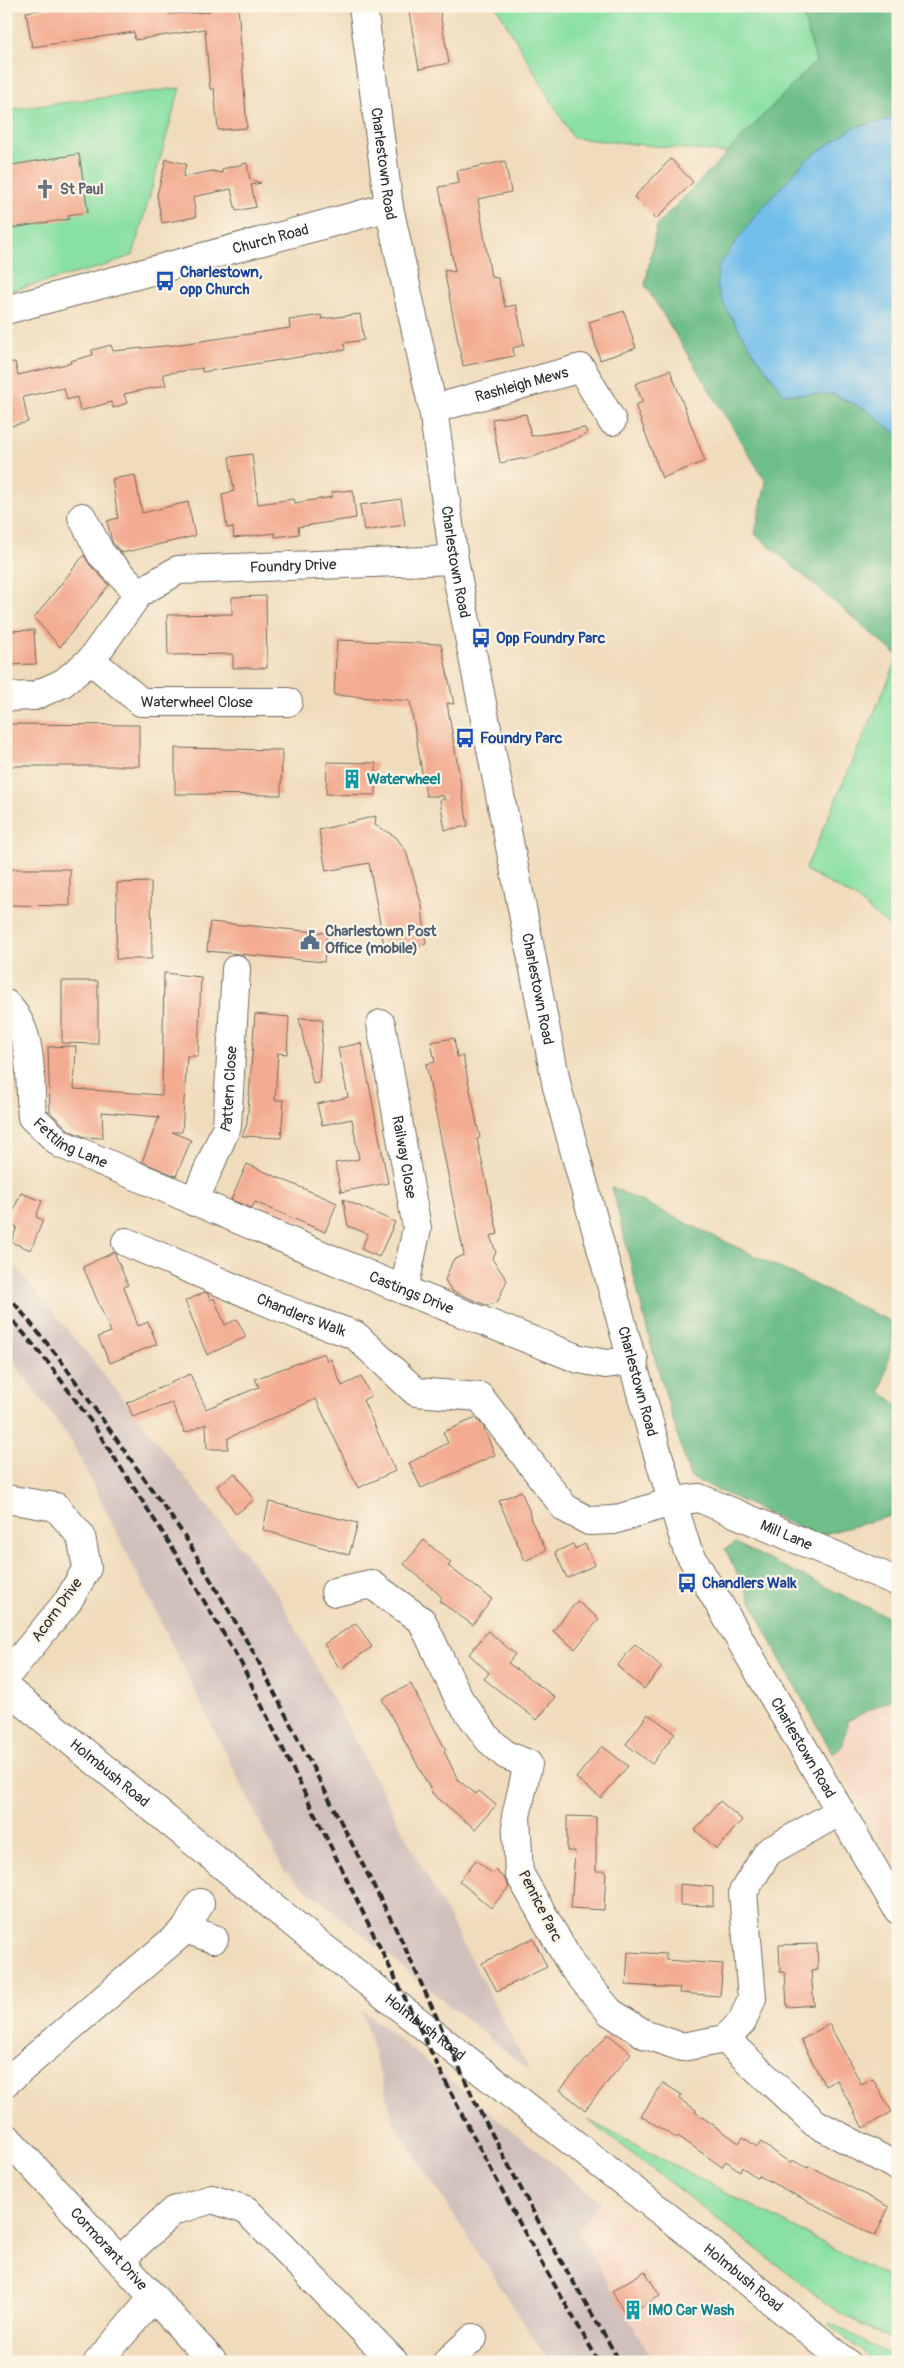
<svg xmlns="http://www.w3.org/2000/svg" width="904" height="2368" viewBox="0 0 904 2368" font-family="Pangolin,sans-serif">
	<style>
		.built { fill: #f4d3c0 }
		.industrial { fill: #d0c0bc }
		.green { fill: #89e0a4; stroke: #5a8668 }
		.forest { fill: #6ebe8a; stroke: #4c745a }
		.water { fill: #71beeb; stroke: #4e748b }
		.building { fill: #f3ac91 }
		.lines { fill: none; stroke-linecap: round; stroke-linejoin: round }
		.minor-casing { stroke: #70695e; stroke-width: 30 }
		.tertiary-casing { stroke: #70695e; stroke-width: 30 }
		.trunk-casing { stroke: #70695e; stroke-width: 30 }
		.minor { stroke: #fff; stroke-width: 28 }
		.tertiary { stroke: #fff; stroke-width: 28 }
		.trunk { stroke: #fff; stroke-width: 28 }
		.rail { stroke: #2b2b2b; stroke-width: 4; stroke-dasharray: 8 4; stroke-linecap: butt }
		.labels { text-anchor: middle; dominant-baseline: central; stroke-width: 4.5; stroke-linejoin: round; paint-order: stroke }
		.street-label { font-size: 15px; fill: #2b2b2b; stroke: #fcf5e5 }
		.worship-label { font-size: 15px; font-weight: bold; fill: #5b616d; stroke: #fcf5e5; text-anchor: start }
		.transit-label { font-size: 15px; font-weight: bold; fill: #164399; stroke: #fcf5e5; text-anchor: start }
		.culture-label { font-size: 15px; font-weight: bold; fill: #0d838f; stroke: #fcf5e5; text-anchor: start }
		.service-label { font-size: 15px; font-weight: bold; fill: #4e5e75; stroke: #fcf5e5; text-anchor: start }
	</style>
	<rect width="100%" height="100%" fill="#fcf5e5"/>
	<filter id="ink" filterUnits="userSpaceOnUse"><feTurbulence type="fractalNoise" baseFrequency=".02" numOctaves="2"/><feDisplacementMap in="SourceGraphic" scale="10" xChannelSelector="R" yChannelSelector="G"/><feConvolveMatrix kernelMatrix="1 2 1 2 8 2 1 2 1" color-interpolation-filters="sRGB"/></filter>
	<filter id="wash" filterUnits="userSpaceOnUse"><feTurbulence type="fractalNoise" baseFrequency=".0096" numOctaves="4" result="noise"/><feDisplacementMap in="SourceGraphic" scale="20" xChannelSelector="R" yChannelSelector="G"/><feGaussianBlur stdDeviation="1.12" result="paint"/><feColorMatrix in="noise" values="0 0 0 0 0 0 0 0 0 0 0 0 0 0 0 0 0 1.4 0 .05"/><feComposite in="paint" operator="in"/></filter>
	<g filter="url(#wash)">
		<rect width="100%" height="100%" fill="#f0dcbc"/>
		<path class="built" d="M898,1696V1865L833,1754L842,1747L846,1738L847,1721Z
			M601,2202L750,2326L722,2362H654L577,2230Z"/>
		<path class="industrial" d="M6,1255L94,1362L278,1595L530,2071L284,1871L72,1442L6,1351Z
			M361,2009L601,2202L577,2230L654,2362H549L395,2125Z"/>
		<path class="green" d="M496,6H801L816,61L728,153L573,138Z
			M180,88L133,255L104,266L6,292V110Z
			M898,658V934L854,897L805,870Z
			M588,2120L898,2282V2343L839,2312Z
			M831,2323L898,2359V2362H875L829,2325Z"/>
		<path class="forest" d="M801,6H898V117L853,128L726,309L754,353L784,394H832L867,410L898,435V656L755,534L766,482L645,285L657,225L816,61Z
			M612,1187L896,1324L881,1392L898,1405V1514L817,1536L690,1477L651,1345Z
			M735,1543L898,1622V1696L847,1721C846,1737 845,1744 833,1754L780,1659L725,1549Z"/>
		<path class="water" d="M898,117V435L867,410L833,394H784L754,353L726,309L717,287L718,267L754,217L806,160L853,128Z"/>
		<g id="blocks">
			<path class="building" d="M66,6H168L169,14L209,12V6H238L247,128L218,130L214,89H210L205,29L135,40L134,32L32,47L26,12Z
				M439,7L449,63L419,69L409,12Z
				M79,154L88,212L68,215L69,219L6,229V166Z
				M166,159L186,164L183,177L212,171L222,173V169L247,163L250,180L261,183L251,185L256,207L236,211L231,189L193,197L196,217L162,223L157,195Z
				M671,159L693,182L656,219L634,197Z
				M505,161L511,192L478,199L491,277L498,278L505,307L516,305L524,345L513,348L514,356L463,366L444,270L455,272L439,187L459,183L457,171Z
				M624,311L636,348L600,360L589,322Z
				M360,314L364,340L344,343L345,350L202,372V368L163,374L166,385L124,394L127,403L113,408L111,402L80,411L77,397L67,400L64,388L23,397L28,422L6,427V363L15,362L18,375L71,363L70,361L93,355L92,350L111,345L113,351L174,345L290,328L289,320L321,315L322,319Z
				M670,370L705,461L662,478L635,405L643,402L635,384Z
				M526,414L531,436L585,428L587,434L536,456L500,463L492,419Z
				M252,454L258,504L294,499L295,503L332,497V492L353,490L356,518L298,527L299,534L275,537V533L234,538L233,527L227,528L222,494L234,491L229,457Z
				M135,475L142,513L188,502L195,536L122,553L112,542L107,521L118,518L112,479Z
				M401,499L405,525L364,531L360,505Z
				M84,555L90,565L109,585L60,647L34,618Z
				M266,596L267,668H233V654L168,655L167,615L232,614V597Z
				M34,630L36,664L6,665V631Z
				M337,640L441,644L454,704L447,703L468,826L445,830L440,800L445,799L444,796H426L410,701L334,695Z
				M6,724L139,725V766H6Z
				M175,748L282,750L281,795L175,794Z
				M327,762L376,763V795L326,794Z
				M376,816L375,825L396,837L406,851L422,906L426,944L385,951L369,863L326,871L319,830Z
				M6,869H70V906L7,905Z
				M151,882L152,959H116L117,883Z
				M210,922L327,933L324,962L207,951Z
				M164,973L201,977L198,1056H187L182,1132H172L191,1140L176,1176L142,1162L159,1117L102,1112L103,1138L85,1137L70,1131L50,1112L48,1047L76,1046L74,1089L162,1095Z
				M62,981H98V1044L62,1043Z
				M255,1014L289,1017L287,1054L278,1053L275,1100H284L281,1138L242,1136L247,1124Z
				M299,1018L323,1019L319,1083L313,1084Z
				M454,1038L457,1057L463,1056L480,1138L477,1139L498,1234L490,1236L496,1252L492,1259L507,1280L497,1303L486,1305L452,1291L445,1280L453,1260L464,1255L426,1064L435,1062L431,1042Z
				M361,1043L388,1183L341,1192L335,1163L359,1159L352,1119L322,1125L317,1104L348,1097L338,1048Z
				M247,1164L337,1203L325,1232L255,1202L252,1208L231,1200Z
				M21,1193L42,1201L36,1217L43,1220L31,1250L11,1242L17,1227L8,1223Z
				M343,1199L395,1222L379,1257L361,1249L368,1234L348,1226Z
				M114,1252L128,1285L124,1287L138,1326L148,1322L157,1344L110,1363L98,1337L111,1332L83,1267Z
				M205,1292L208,1294L210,1300L214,1298L225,1325L237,1319L246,1337L207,1355L185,1301Z
				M324,1353L327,1361L331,1359L342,1386L361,1377L371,1396L363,1400L395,1471L358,1488L316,1399L228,1438V1449H207L206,1424L185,1433L172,1403L133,1417L127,1403L190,1374L206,1409L259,1387L255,1379Z
				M476,1418L483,1426L495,1455L421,1488L409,1463L448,1443L443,1432Z
				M235,1473L254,1500L236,1514L217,1486Z
				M521,1491L529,1510L531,1520L546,1550L525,1561L499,1501Z
				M269,1502L358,1523L349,1555L263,1530Z
				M424,1540L451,1563L448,1566L492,1599L473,1625L439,1601L442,1597L404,1564Z
				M573,1544L575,1549L585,1544L595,1565L567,1578L555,1552Z
				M577,1601L599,1619L575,1649L553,1631Z
				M356,1623L372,1647L340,1669L324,1644Z
				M488,1631L515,1654L508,1663L555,1697L537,1720L484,1679L489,1673L469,1654Z
				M635,1644L662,1667L644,1689L617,1666Z
				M411,1684L441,1741L446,1750L444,1751L458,1780L476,1794L479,1791L496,1805L475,1829L433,1794L382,1699Z
				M648,1714L675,1733L652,1764L626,1744Z
				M602,1746L628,1766L601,1798L576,1778Z
				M720,1801L742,1820L717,1849L695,1830Z
				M567,1816L596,1817V1871H606L604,1910L571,1908L575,1851H567Z
				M476,1860L492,1873L495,1870L504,1878L509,1887L491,1908L459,1881Z
				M680,1884L713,1887V1906L680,1905Z
				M533,1938L547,1967L497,1991L482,1963Z
				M817,1944L818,1970L811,1971L814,2005L787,2007L785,1972H780L779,1945Z
				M628,1952L666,1954V1960L723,1964L720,1996L679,1993L680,1988L626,1985Z
				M829,2024L862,2085L873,2079L892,2112L863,2128L837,2080L825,2086L801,2040Z
				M608,2034L631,2053L585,2110L560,2090Z
				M663,2083L682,2095L679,2099L696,2110L695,2112L739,2143L743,2137L757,2147L761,2142L790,2163L792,2160L808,2168L809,2166L889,2207L875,2236L759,2176L757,2178L742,2167L740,2171L726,2161L722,2167L678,2136L676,2138L641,2116Z
				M645,2271L660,2296L626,2315L612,2291Z"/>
		</g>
	</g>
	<g filter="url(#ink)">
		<use href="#blocks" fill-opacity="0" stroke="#70695e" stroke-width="1"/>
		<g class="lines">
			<defs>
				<g id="minor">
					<path id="s1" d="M433,409L581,368L612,421"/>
					<path d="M82,517L101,554L139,593"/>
					<path id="s2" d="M91,660L141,702H288"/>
					<path id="s3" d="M6,697L34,696L63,683L91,660L139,593L178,570L454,560"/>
					<path id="s4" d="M6,1004C35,1032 29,1080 32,1117L61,1144L404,1290L579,1359L606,1364L634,1360"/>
					<path id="s5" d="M381,1024L417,1228L404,1290"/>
					<path id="s6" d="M194,1202L227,1126L236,969"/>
					<path id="s7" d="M126,1242L303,1317L355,1335L416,1392L480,1397L565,1508L589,1521L614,1520L674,1501L699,1498L898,1582"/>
					<path d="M6,1499L56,1507L81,1536L87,1568L68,1601L6,1676"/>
					<path d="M335,1592L371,1584L422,1621L459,1699L489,1740L506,1755L528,1764L516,1816L519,1873L572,1966L610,2012L646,2035L682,2047L725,2039L742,2022L752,1998L743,1892L768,1852L839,1812"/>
					<path d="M186,1929L214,1939"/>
					<path d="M725,2039L815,2123L898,2167"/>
					<path d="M6,2082L186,1929L200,1903"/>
					<path id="s8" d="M6,2137L213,2362"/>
					<path d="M120,2260L173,2211L212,2199L246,2210L394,2362"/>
					<path d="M98,2362L154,2297"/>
					<path d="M447,2362L473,2338"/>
				</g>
				<g id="tertiary">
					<path id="s9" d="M363,6L389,207L433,409L454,560L557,1087L656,1448L687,1549L898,1910"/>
					<path id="s10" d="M6,310L389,207"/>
				</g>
				<g id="trunk">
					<path id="s11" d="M6,1688L315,1941L700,2242L846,2362"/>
				</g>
			</defs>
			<use href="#minor" class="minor-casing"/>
			<use href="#tertiary" class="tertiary-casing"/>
			<use href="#trunk" class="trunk-casing"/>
			<use href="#minor" class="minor"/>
			<use href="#tertiary" class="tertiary"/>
			<use href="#trunk" class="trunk"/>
			<path class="rail" d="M6,1293L59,1358L184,1535L255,1655L401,1939L476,2104L543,2230L620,2362
				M6,1312L50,1365L92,1423L170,1544L241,1663L460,2111L527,2237L599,2362"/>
		</g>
	</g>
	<defs>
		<symbol id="church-bare" viewBox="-9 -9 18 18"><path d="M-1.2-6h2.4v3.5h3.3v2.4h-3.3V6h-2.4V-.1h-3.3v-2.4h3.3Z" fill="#6b7280" stroke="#fcf5e5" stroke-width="2.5" paint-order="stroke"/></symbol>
		<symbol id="bus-bare" viewBox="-9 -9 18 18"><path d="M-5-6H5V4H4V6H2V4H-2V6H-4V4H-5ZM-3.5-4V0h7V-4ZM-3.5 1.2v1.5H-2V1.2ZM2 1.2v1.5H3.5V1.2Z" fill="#1a4fb4" stroke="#fcf5e5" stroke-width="2.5" paint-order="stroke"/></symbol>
		<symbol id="building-bare" viewBox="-9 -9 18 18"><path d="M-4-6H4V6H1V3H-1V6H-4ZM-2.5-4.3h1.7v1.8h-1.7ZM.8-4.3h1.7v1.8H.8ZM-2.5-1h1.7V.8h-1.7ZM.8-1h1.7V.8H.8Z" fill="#0f9aa8" stroke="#fcf5e5" stroke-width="2.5" paint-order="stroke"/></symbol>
		<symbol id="civic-bare" viewBox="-9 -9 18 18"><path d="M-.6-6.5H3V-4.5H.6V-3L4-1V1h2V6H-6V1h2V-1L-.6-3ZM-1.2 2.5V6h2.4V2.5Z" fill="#5c6f8a" stroke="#fcf5e5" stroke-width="2.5" paint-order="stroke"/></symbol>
	</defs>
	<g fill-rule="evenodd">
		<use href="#church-bare" x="31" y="175" width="28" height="28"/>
		<use href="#bus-bare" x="151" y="267" width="28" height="28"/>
		<use href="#bus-bare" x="467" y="624" width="28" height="28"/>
		<use href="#bus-bare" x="451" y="724" width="28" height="28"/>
		<use href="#building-bare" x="338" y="765" width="28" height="28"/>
		<use href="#civic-bare" x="296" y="926" width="28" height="28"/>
		<use href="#bus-bare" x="673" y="1569" width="28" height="28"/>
		<use href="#building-bare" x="619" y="2296" width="28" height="28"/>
	</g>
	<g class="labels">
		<g class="street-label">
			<text stroke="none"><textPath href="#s9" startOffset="159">Charlestown Road</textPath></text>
			<text stroke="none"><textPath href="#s10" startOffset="274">Church Road</textPath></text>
			<text stroke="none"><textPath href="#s1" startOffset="92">Rashleigh Mews</textPath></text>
			<text stroke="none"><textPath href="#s9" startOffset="564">Charlestown Road</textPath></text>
			<text stroke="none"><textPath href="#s3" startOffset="339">Foundry Drive</textPath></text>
			<text stroke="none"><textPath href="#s2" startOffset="121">Waterwheel Close</textPath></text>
			<text stroke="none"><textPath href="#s9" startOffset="999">Charlestown Road</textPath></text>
			<text stroke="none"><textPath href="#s6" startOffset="120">Pattern Close</textPath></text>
			<text stroke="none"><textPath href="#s4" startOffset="166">Fettling Lane</textPath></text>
			<text stroke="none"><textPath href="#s5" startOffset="135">Railway Close</textPath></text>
			<text stroke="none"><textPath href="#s4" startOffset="539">Castings Drive</textPath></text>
			<text stroke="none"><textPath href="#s7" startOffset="190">Chandlers Walk</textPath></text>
			<text stroke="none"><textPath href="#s9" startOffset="1404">Charlestown Road</textPath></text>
			<text stroke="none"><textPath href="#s7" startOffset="770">Mill Lane</textPath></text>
			<text transform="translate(57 1610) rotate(-54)">Acorn Drive</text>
			<text stroke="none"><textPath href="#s9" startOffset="1809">Charlestown Road</textPath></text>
			<text stroke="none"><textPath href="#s11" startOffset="134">Holmbush Road</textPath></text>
			<text transform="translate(540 1906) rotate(63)">Penrice Parc</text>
			<text stroke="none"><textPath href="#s11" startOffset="539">Holmbush Road</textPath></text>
			<text stroke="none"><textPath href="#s8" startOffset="152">Cormorant Drive</textPath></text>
			<text stroke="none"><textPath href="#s11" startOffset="944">Holmbush Road</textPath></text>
		</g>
		<g class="worship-label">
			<text x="60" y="189">St Paul</text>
		</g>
		<g class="transit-label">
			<text x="180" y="272">Charlestown,<tspan x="180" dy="17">opp Church</tspan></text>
			<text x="496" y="638">Opp Foundry Parc</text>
			<text x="480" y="738">Foundry Parc</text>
			<text x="702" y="1583">Chandlers Walk</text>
		</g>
		<g class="culture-label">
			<text x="367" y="779">Waterwheel</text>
			<text x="648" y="2310">IMO Car Wash</text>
		</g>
		<g class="service-label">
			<text x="325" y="931">Charlestown Post<tspan x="325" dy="17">Office (mobile)</tspan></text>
		</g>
	</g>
	<rect width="904" height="2368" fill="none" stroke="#fcf5e5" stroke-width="25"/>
</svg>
